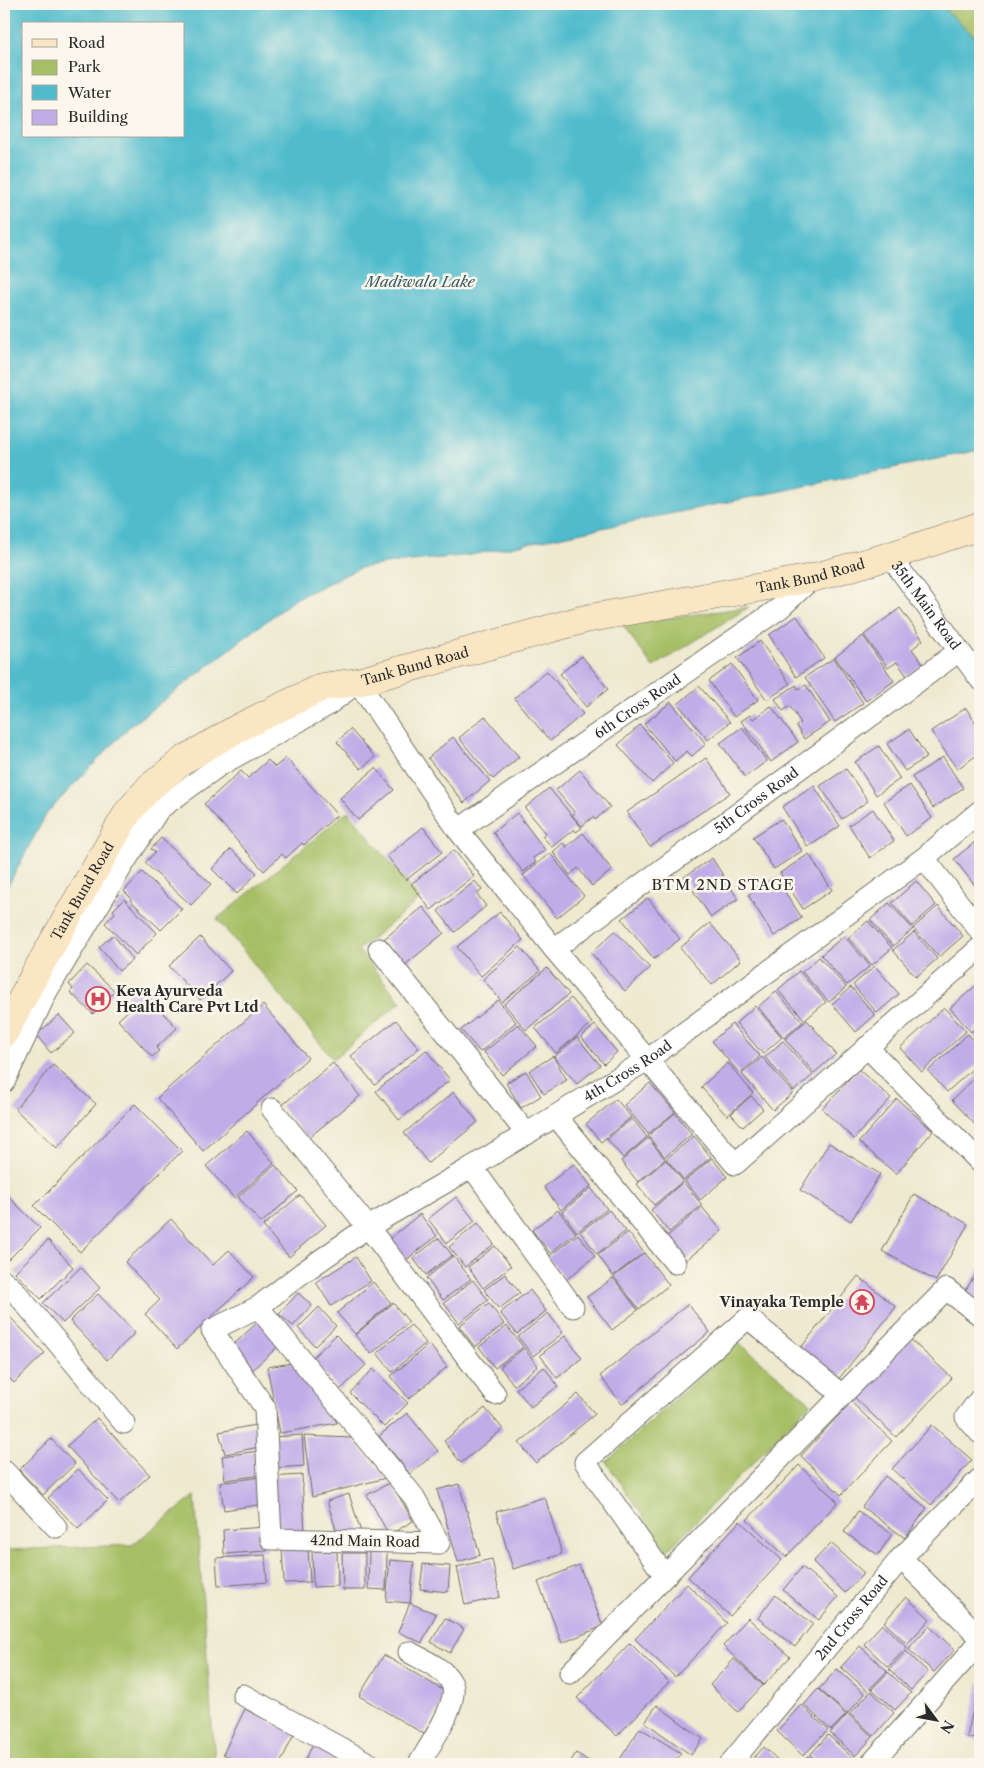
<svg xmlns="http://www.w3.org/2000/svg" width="984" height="1768" viewBox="0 0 984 1768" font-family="'Libre Caslon Text',serif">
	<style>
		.green { fill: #a6bf65; stroke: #687548 }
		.water { fill: #50bbcc; stroke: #3e737c; fill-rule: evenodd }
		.building { fill: #c1ace8 }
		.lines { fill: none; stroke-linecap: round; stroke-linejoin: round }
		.street-casing { stroke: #6f6e64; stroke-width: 23 }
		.secondary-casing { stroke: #6f6e64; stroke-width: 29 }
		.street { stroke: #fff; stroke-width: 21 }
		.secondary { stroke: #fbe6c4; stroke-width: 28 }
		.labels { text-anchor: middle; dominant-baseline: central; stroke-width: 5; stroke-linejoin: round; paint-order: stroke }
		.street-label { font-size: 14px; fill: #2b2b2b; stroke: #fbf7ec }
		.poi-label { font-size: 14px; font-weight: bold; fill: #2b2b2b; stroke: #fbf7ec; text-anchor: start }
		.water-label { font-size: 15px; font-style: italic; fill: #385d63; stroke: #fbf7ec }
		.neighbourhood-label { font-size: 15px; letter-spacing: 1px; fill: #2b2b2b; stroke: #fbf7ec }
	</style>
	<rect width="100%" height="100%" fill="#fbf7ec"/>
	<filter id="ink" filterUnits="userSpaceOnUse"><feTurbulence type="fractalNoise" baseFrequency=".02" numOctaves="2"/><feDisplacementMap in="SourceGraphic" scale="10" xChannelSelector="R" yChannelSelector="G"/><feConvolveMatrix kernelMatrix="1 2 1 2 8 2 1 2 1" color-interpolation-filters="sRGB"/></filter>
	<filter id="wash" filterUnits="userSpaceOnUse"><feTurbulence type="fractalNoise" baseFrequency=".0096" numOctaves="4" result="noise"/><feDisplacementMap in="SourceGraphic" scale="20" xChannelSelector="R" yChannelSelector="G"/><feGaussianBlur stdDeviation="1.12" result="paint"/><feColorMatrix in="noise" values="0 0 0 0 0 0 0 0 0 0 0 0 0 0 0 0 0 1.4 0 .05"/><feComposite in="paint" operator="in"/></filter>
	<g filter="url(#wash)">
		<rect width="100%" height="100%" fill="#eee9cf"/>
		<path class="green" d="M939,4H980V41Z
			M749,607L653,667L622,624Z
			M348,811L420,899L358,950L401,1002L333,1059L217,919Z
			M738,1342L811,1403L667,1551L606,1462Z
			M195,1496L215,1764H4V1550L132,1545Z"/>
		<path class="water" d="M4,4H939L980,41V450L471,555L393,563L360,568L295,599L129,727L47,813L4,893ZM24,24H184V136H24Z"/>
		<g id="blocks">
			<path class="building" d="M900,608L923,640L912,649L923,664L907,676L897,662L888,668L864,635Z
				M797,616L824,658L796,677L769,635Z
				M863,636L894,681L866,701L835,657Z
				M760,641L790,684L767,700L737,658Z
				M582,656L608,689L586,707L560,674Z
				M834,658L863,703L835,722L805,677Z
				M732,664L758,700L734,717L709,681Z
				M547,671L583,714L550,741L514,698Z
				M796,685L798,689L806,685L830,722L804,739L796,726L801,723L790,706L783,711L775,699Z
				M699,686L730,722L708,740L678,704Z
				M671,702L706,744L692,756L687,751L675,761L644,724Z
				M771,706L798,742L771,762L741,721L750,715L753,719Z
				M966,708L980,729V753L957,769L931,731Z
				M485,716L519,757L493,779L459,738Z
				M640,725L673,763L652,783L618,745Z
				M742,727L767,761L745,777L720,743Z
				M350,729L375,757L361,769L337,742Z
				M909,729L927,757L905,771L887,744Z
				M453,737L490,781L464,803L428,758Z
				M879,746L900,779L876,795L855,762Z
				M943,757L963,788L933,808L912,777Z
				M286,758L337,815L304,845L302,843L286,858L282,854L264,871L204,804L241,771L248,778L268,760L275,767Z
				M706,758L730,793L650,847L627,812Z
				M376,768L394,790L358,820L340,798Z
				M846,769L868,801L842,819L820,786Z
				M580,770L610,807L595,820L593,817L582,826L572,815L575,813L556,790Z
				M910,785L932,818L906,836L884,802Z
				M814,786L840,826L808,847L782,807Z
				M549,788L582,828L576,832L574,829L552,847L542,836L546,833L525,808Z
				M873,809L894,841L870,858L849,825Z
				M517,813L545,850L533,858L536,862L523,872L493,832Z
				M781,819L802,851L774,869L753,837Z
				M423,827L442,852L406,880L387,856Z
				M583,833L612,870L592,886L578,868L570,875L553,852L563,843L566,847Z
				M161,838L211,884L191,905L145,863L155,852L151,849Z
				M980,838V885L977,888L954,859Z
				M231,849L257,873L237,894L212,869Z
				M454,850L474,876L431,910L411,884Z
				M550,853L584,896L557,918L523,875Z
				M809,854L832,890L803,909L780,873Z
				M712,858L738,899L711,917L684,877Z
				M142,872L182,909L161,930L130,900L131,898L124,891Z
				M775,877L802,918L774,936L748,895Z
				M475,881L482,890L477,894L486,906L455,932L438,911Z
				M916,881L936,905L912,926L892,903Z
				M648,898L680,939L654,959L622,919Z
				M124,899L157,933L136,955L105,923L115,913L113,910Z
				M889,903L913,929L893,946L870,920Z
				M938,906L963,936L939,957L913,928Z
				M423,907L444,933L405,965L384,939Z
				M500,912L523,940L481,976L457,947Z
				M868,921L892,948L872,965L848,938Z
				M710,923L741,960L712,985L680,948Z
				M615,931L650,968L625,991L591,953Z
				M914,932L937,959L916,977L893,950Z
				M113,935L133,959L119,971L99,947Z
				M844,936L870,966L847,985L821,955Z
				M200,937L231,971L200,1000L169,966Z
				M520,947L540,971L502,1002L483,979Z
				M819,957L846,987L829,1002L802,972Z
				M87,965L115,991L93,1014L70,992L73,989L69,984Z
				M875,966L899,994L877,1013L853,985Z
				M547,968L569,994L526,1030L504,1004Z
				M799,971L826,1002L805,1020L778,990Z
				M980,982V1024L971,1032L950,1008Z
				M138,985L177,1028L156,1048L159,1051L152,1057L118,1020L129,1010L121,1001Z
				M851,987L875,1015L856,1032L832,1004Z
				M776,991L803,1022L784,1038L758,1007Z
				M571,998L592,1023L556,1053L535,1028Z
				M498,1000L516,1022L480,1052L461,1030Z
				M263,1005L308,1058L203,1151L157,1098Z
				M755,1006L782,1037L763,1054L736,1023Z
				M944,1008L966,1031L922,1072L900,1048Z
				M59,1015L75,1033L51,1053L36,1035Z
				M396,1020L419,1048L375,1085L351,1056Z
				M807,1020L836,1054L814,1073L785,1039Z
				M518,1024L537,1046L502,1075L484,1052Z
				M732,1024L760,1056L740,1074L712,1041Z
				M595,1025L617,1052L604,1064L581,1037Z
				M980,1027V1043L973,1034Z
				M968,1034L980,1047V1062L947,1092L928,1071Z
				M577,1037L600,1065L577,1084L554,1057Z
				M783,1041L813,1075L794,1091L765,1057Z
				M426,1050L450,1080L399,1120L376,1091Z
				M553,1056L567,1080L544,1094L529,1071Z
				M762,1057L793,1093L773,1110L742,1074Z
				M333,1063L360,1096L307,1139L281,1106Z
				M728,1063L753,1093L727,1116L701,1087Z
				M53,1065L96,1104L57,1148L15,1109Z
				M858,1069L891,1098L854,1139L822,1109Z
				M526,1071L541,1096L521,1108L506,1083Z
				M980,1073V1130L952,1100Z
				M650,1083L675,1112L648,1134L624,1105Z
				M454,1092L478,1122L428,1163L404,1133Z
				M751,1096L763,1109L743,1127L731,1114Z
				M616,1099L631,1117L601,1142L586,1124Z
				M897,1099L933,1131L896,1174L859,1142Z
				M135,1104L182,1151L80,1252L34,1206Z
				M675,1113L692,1134L665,1157L648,1136Z
				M632,1118L647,1137L623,1158L607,1139Z
				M247,1131L274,1163L234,1198L206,1166Z
				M694,1136L711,1157L684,1180L666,1159Z
				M648,1138L665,1159L638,1182L621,1161Z
				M829,1143L880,1174L851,1221L800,1190Z
				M712,1158L727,1177L700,1200L685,1181Z
				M666,1160L683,1181L654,1205L637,1184Z
				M574,1164L591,1186L561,1210L544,1187Z
				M275,1165L298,1191L261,1223L238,1197Z
				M683,1182L702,1205L669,1232L651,1210Z
				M591,1188L607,1209L577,1232L562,1212Z
				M4,1192L40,1228L7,1261L4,1257Z
				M914,1194L968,1224L936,1281L882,1251Z
				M300,1195L326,1225L289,1257L263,1226Z
				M456,1197L475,1221L447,1243L428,1219Z
				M702,1207L722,1231L685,1261L665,1238Z
				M558,1210L576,1233L550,1253L532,1230Z
				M609,1210L626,1231L597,1254L580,1232Z
				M420,1214L437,1236L406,1260L389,1239Z
				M171,1219L213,1265L229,1250L254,1277L177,1349L145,1314L160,1300L125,1262Z
				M478,1223L494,1244L465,1267L449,1247Z
				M628,1232L644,1253L613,1276L598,1255Z
				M578,1234L595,1256L566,1280L548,1257Z
				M439,1238L452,1255L426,1275L413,1258Z
				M48,1240L73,1267L41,1299L15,1272Z
				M495,1246L511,1266L483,1288L468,1267Z
				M644,1253L669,1285L639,1309L614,1277Z
				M453,1256L471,1279L443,1300L426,1278Z
				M356,1257L371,1281L331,1306L316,1282Z
				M81,1267L100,1288L63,1323L43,1303Z
				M980,1267V1301L965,1291Z
				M505,1274L520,1293L499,1309L484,1290Z
				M858,1276L896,1307L837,1381L799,1350Z
				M613,1278L638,1310L612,1330L587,1297Z
				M473,1280L488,1300L459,1323L444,1303Z
				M373,1282L391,1303L355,1334L337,1313Z
				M530,1290L546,1311L517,1334L500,1313Z
				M298,1293L312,1305L293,1326L279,1314Z
				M98,1294L135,1333L107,1360L70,1321Z
				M393,1303L409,1322L371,1354L355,1335Z
				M489,1303L504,1324L475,1347L459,1326Z
				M688,1304L710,1332L622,1404L600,1376Z
				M319,1307L336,1326L315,1346L298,1328Z
				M548,1313L563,1333L533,1356L518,1337Z
				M10,1317L45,1353L14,1383L4,1373V1323Z
				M262,1318L283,1342L252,1370L231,1347Z
				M411,1325L426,1343L392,1372L377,1353Z
				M507,1326L523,1347L495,1368L479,1347Z
				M336,1335L366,1365L340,1390L311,1359Z
				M565,1336L582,1358L557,1378L540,1355Z
				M909,1338L952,1378L896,1437L854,1397Z
				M429,1344L447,1367L409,1399L391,1376Z
				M524,1348L538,1366L514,1385L500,1367Z
				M292,1363L332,1412L337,1423L280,1433L267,1367Z
				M544,1367L558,1386L531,1407L516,1389Z
				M373,1369L408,1403L384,1427L350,1393Z
				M578,1394L595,1414L536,1463L519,1443Z
				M851,1402L892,1441L841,1495L801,1456Z
				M485,1408L503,1429L461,1463L444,1441Z
				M407,1413L438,1451L410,1474L379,1436Z
				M97,1418L150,1475L119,1503L67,1446Z
				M255,1425L259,1447L225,1454L219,1432Z
				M932,1425L972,1460L931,1505L892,1469Z
				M302,1435L304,1466L274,1468L272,1437Z
				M304,1436L352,1438L386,1478L312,1497Z
				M51,1439L75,1464L43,1495L19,1470Z
				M259,1451L263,1475L225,1480L222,1456Z
				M799,1465L838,1502L786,1557L747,1520Z
				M78,1469L108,1500L78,1529L48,1498Z
				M302,1475L305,1533L274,1535L271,1477Z
				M885,1476L927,1508L905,1538L862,1507Z
				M261,1477L265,1504L224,1510L220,1483Z
				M391,1482L413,1521L389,1535L367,1495Z
				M459,1484L480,1555L458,1562L437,1490Z
				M349,1494L361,1532L339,1539L327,1501Z
				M545,1497L562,1554L513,1569L496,1512Z
				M858,1511L892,1534L878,1555L844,1532Z
				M740,1521L782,1560L730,1616L688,1577Z
				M265,1527L267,1551L224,1554L223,1530Z
				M831,1543L864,1573L845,1593L813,1562Z
				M308,1547L310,1582L284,1583L282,1548Z
				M312,1551H337L338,1586L313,1587Z
				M369,1552H387L386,1590L368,1589Z
				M342,1553H365V1590H343Z
				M265,1555L267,1582L218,1586L216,1558Z
				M492,1559L500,1597L465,1605L457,1567Z
				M390,1560L414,1562L410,1603L386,1601Z
				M423,1564L450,1566L448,1592L420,1589Z
				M579,1565L603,1626L562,1643L538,1582Z
				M802,1567L838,1597L819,1620L783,1590Z
				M687,1584L727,1623L675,1677L635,1639Z
				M775,1595L813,1624L795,1647L758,1618Z
				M906,1597L930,1619L907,1644L884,1622Z
				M410,1603L436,1614L422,1643L398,1632Z
				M445,1618L464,1629L450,1653L431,1642Z
				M748,1618L790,1657L764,1685L723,1646Z
				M882,1624L907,1647L888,1667L864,1644Z
				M929,1626L955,1650L934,1672L908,1649Z
				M630,1643L669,1682L617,1736L577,1698Z
				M860,1646L887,1671L868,1691L841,1667Z
				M906,1651L928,1672L911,1690L889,1669Z
				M384,1655L448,1693L424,1734L359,1696Z
				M734,1659L763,1685L738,1712L710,1685Z
				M837,1669L865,1694L847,1714L819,1689Z
				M888,1672L911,1693L895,1710L872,1689Z
				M979,1682H980V1740L967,1737Z
				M818,1689L846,1715L831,1730L804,1705Z
				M871,1691L894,1713L874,1736L850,1714Z
				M657,1705L703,1739L691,1755L645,1722Z
				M801,1705L828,1730L803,1756L777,1731Z
				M245,1709L294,1734L280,1764H244L223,1754Z
				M848,1714L873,1737L855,1756L830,1733Z
				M640,1728L681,1753L673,1764H617Z
				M828,1735L853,1758L848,1764H820L810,1755Z
				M314,1743L343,1758L339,1764H303Z
				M764,1747L782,1764H748Z
				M576,1753L594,1764H569Z
				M808,1756L817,1764H801Z"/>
		</g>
	</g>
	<g filter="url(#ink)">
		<use href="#blocks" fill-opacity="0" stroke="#6f6e64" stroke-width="1"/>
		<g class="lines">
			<defs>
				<g id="street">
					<path id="s1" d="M890,556L980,679"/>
					<path id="s2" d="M458,830L780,608L812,578"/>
					<path d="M924,858L980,931"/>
					<path d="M379,949L527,1134"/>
					<path id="s3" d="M554,949L959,651"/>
					<path d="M867,1047L980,1162"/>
					<path d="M4,1082L47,991L124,863L159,809L220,765L326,706L358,682L458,830L554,949L735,1164L980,948"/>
					<path d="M272,1109L368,1227L495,1394"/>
					<path d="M556,1116L675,1263"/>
					<path d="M472,1167L573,1307"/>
					<path d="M4,1281L14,1290L124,1423"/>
					<path id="s4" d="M258,1307L414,1497L439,1543L271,1539L265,1408L212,1330L258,1307L302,1273L368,1227L472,1167L647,1060L924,858L980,811"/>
					<path d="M980,1399L966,1417L980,1433"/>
					<path d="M4,1471L56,1527"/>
					<path d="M901,1558L980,1637"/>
					<path d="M665,1576L585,1462L748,1318L842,1395"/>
					<path d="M409,1652C423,1660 445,1668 452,1684C460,1702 428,1748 419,1764"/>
					<path d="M570,1673L946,1289L980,1315"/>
					<path d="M243,1695L370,1764"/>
					<path id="s5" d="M730,1764L901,1558L980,1479"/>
					<path d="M871,1764L980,1642"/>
				</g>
				<g id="secondary">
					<path id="s6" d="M4,1033L36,972L128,812L150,787L185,759L238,728L322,687L358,682L585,619L812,578L890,556L980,526"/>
				</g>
			</defs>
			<use href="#street" class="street-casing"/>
			<use href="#secondary" class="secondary-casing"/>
			<use href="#street" class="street"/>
			<use href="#secondary" class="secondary"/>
		</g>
	</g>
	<defs>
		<symbol id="hospital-ring" viewBox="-11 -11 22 22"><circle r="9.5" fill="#fbf7ec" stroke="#d1495b" stroke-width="1.5"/><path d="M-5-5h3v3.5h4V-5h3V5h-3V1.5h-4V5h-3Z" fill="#d1495b"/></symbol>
		<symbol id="temple-ring" viewBox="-11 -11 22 22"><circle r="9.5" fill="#fbf7ec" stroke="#d1495b" stroke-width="1.5"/><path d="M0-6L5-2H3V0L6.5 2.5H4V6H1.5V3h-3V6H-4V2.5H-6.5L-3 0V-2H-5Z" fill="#d1495b"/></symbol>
	</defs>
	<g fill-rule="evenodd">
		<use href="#hospital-ring" x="84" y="985" width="28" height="28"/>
		<use href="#temple-ring" x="848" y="1288" width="28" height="28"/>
	</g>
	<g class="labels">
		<g class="street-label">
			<text stroke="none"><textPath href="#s6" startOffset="988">Tank Bund Road</textPath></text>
			<text stroke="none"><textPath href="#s1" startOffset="61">35th Main Road</textPath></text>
			<text stroke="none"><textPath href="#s6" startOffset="582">Tank Bund Road</textPath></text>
			<text stroke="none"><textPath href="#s2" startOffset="218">6th Cross Road</textPath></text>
			<text stroke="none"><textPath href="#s3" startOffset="251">5th Cross Road</textPath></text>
			<text stroke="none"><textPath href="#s6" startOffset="162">Tank Bund Road</textPath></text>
			<text stroke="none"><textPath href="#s4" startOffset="1182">4th Cross Road</textPath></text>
			<text transform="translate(365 1541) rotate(1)">42nd Main Road</text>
			<text stroke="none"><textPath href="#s5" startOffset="190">2nd Cross Road</textPath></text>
		</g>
		<g class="poi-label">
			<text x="116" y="991">Keva Ayurveda<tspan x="116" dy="16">Health Care Pvt Ltd</tspan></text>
			<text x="844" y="1302" text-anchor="end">Vinayaka Temple</text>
		</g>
		<g class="water-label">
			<text x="420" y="281">Madiwala Lake</text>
		</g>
		<g class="neighbourhood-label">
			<text x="723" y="884">BTM 2ND STAGE</text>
		</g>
	</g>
	<rect width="984" height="1768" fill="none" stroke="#fbf7ec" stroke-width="20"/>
	<rect x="22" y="22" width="162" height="115" fill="#fbf7ec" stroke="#a8a59f"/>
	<rect x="32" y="39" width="25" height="8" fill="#fbe6c4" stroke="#a8a59f"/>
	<text x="68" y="48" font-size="15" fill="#2b2b2b">Road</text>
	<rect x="32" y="60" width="25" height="15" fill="#a6bf65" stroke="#a8a59f"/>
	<text x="68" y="72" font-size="15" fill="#2b2b2b">Park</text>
	<rect x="32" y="85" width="25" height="15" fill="#50bbcc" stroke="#a8a59f"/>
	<text x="68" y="98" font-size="15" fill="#2b2b2b">Water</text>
	<rect x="32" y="110" width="25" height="15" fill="#c1ace8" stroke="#a8a59f"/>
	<text x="68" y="122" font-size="15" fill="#2b2b2b">Building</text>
	<g transform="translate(936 1720) rotate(122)" stroke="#fbf7ec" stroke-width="4" paint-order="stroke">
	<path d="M0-4L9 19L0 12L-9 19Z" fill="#2b2b2b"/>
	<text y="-8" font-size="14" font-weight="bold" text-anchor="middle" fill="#2b2b2b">N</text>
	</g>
</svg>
